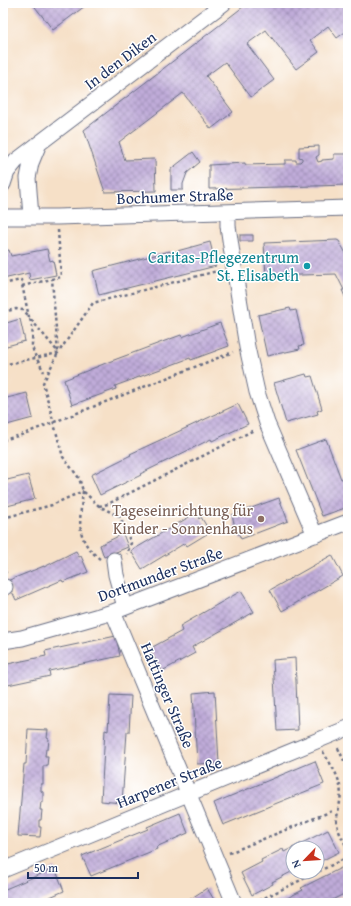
<svg xmlns="http://www.w3.org/2000/svg" width="351" height="906" viewBox="0 0 351 906" font-family="'Gentium Book Plus',serif">
	<style>
		.building { fill: url(#building-cross-hatch) }
		.lines { fill: none; stroke-linecap: round; stroke-linejoin: round }
		.minor-casing { stroke: #686d83; stroke-width: 17 }
		.path { stroke: #686d83; stroke-width: 2.5; stroke-dasharray: 3 3; stroke-linecap: butt }
		.minor { stroke: #fff; stroke-width: 15 }
		.culture-dot { fill: #0f9aa8; stroke: #fff; stroke-width: 1.5 }
		.education-dot { fill: #8d6e63; stroke: #fff; stroke-width: 1.5 }
		.labels { text-anchor: middle; dominant-baseline: central; stroke-width: 3; stroke-linejoin: round; paint-order: stroke }
		.street-label { font-size: 16px; fill: #1b2f5e; stroke: #fff }
		.culture-label { font-size: 16px; fill: #0d838f; stroke: #fff; text-anchor: end }
		.education-label { font-size: 16px; fill: #785e54; stroke: #fff; text-anchor: end }
	</style>
	<defs>
		<pattern id="building-cross-hatch" width="8" height="8" patternUnits="userSpaceOnUse"><rect width="8" height="8" fill="#c0acd9"/><path d="M0 0l8 8M0 8l8-8" fill="none" stroke="#9b8cb3"/></pattern>
	</defs>
	<rect width="100%" height="100%" fill="#fff"/>
	<filter id="ink" filterUnits="userSpaceOnUse"><feTurbulence type="fractalNoise" baseFrequency=".025" numOctaves="2"/><feDisplacementMap in="SourceGraphic" scale="8" xChannelSelector="R" yChannelSelector="G"/><feConvolveMatrix kernelMatrix="1 2 1 2 8 2 1 2 1" color-interpolation-filters="sRGB"/></filter>
	<filter id="wash" filterUnits="userSpaceOnUse"><feTurbulence type="fractalNoise" baseFrequency=".012" numOctaves="4" result="noise"/><feDisplacementMap in="SourceGraphic" scale="16" xChannelSelector="R" yChannelSelector="G"/><feGaussianBlur stdDeviation="0.9" result="paint"/><feColorMatrix in="noise" values="0 0 0 0 0 0 0 0 0 0 0 0 0 0 0 0 0 1.4 0 .05"/><feComposite in="paint" operator="in"/></filter>
	<g filter="url(#wash)">
		<rect width="100%" height="100%" fill="#f6e0c7"/>
		<g id="blocks">
			<path class="building" d="M32,3H89L53,30Z
				M248,3H347L348,5V30L337,38L328,26L310,40L319,52L296,69L266,30L247,44L274,80L251,97L225,62L206,76L233,112L211,129L183,93L119,142L125,160L155,159L156,191L105,192L84,130Z
				M319,146V155L316,157L318,162L322,161V160L334,159V154H346V151H348V185L209,189V165L245,163V165L285,164V160H296V162H300L302,160V158L299,157V147Z
				M193,152L200,162L187,173L183,184V190H171V169Z
				M240,235H253V241H240Z
				M337,240L339,241L348,257V298L346,299L342,290H344L336,274L266,276L264,243Z
				M210,242L216,266L99,295L93,271L170,251V253Z
				M47,249L50,261L53,260L56,275L30,280L29,273L3,279V251L9,250L11,256Z
				M290,308L291,311L296,310L304,345L299,346L300,349L267,356L258,315Z
				M20,319L25,341L3,347V324Z
				M220,323L229,346L191,360L190,358L115,386L116,389L72,405L64,380L106,363L181,335L182,337Z
				M306,374L307,377L312,376L322,409L317,411L318,414L286,423L274,383Z
				M27,393L33,418L3,426V399Z
				M238,404L248,424L212,441L211,439L140,474L141,475L100,495L91,475L131,455L130,454Z
				M326,439L341,479L348,477V507L322,516L296,450Z
				M28,475L35,499L3,507V481Z
				M279,498L288,521L241,539L237,530L236,531L232,515Z
				M196,513L199,519L201,517L210,532L187,546L185,543L142,569L131,551Z
				M123,534L128,547L104,557L100,545Z
				M76,551L79,557L81,556L88,572L63,582L62,580L16,600L7,581L44,566V567Z
				M332,555L343,576L282,611L270,590Z
				M241,591L254,612L192,647L195,653L162,671L149,649L182,631L180,626Z
				M116,636L120,656L49,671L50,676L3,686V665L46,656L45,651Z
				M295,658L298,730L277,731L273,660Z
				M215,691L219,763L197,764L193,693Z
				M110,695L131,696L129,732H127L122,803L101,801L105,730L108,731Z
				M28,729L48,730L47,738L49,739L48,749H46L45,756H48L47,766H43V784H41V791L43,792V802H41L40,810H42L41,820H39V827H41L40,837L18,836L24,764H26Z
				M315,761L324,784L223,825L214,803Z
				M180,813L188,833L156,847L157,849L91,876L82,856L148,829L147,827Z
				M328,830L339,852L317,863V848H293V871L272,882L273,884L252,895L241,873L262,862L261,860L283,849L284,852Z
				M345,866L348,872V892L326,903H271L280,899L281,901L303,890L301,888Z
				M55,868L64,891L36,903H3V890Z
				M207,888L216,903H184Z"/>
		</g>
	</g>
	<g filter="url(#ink)">
		<use href="#blocks" fill-opacity="0" stroke="#686d83" stroke-width="1"/>
		<g class="lines">
			<defs>
				<path id="minor" d="M3,184L7,172L16,161L224,3
					M228,212V226L234,267L247,347L257,392L267,423L315,535
					M3,217H57L348,208
					M31,217L28,178L31,163L38,146
					M114,560L116,575L125,607
					M3,587H5
					M113,612L234,903
					M3,641L22,638L113,612L348,522
					M3,870L348,728"/>
			</defs>
			<use href="#minor" class="minor-casing"/>
			<path class="path" d="M58,230L61,277L52,279L58,353L43,383L63,457L79,478L83,491L99,506L120,517L131,543L127,554
				M3,284L21,280L29,317L58,352
				M22,286L52,279
				M3,312L16,309L23,310L28,315
				M30,319C34,331 32,333 32,345C33,354 40,364 44,372
				M3,365L58,353L93,303L221,270
				M3,440L21,435L233,352
				M83,491C80,520 74,539 100,559
				M99,506L108,504L254,430
				M3,518L52,505L83,491
				M3,560L6,573
				M338,748L348,769
				M323,752C329,762 338,774 340,786C342,796 339,807 337,817C335,827 343,840 348,849
				M229,853L332,811
				M254,903L348,857"/>
			<use href="#minor" class="minor"/>
		</g>
	</g>
	<circle class="culture-dot" cx="307" cy="266" r="4"/>
	<circle class="education-dot" cx="261" cy="519" r="4"/>
	<g class="labels">
		<g class="street-label">
			<text transform="translate(120 60) rotate(-37)">In den Diken</text>
			<text transform="translate(175 196) rotate(-2)">Bochumer Straße</text>
			<text transform="translate(160 574) rotate(-20)">Dortmunder Straße</text>
			<text transform="translate(168 695) rotate(67)">Hattinger Straße</text>
			<text transform="translate(169 782) rotate(-22)">Harpener Straße</text>
		</g>
		<g class="culture-label">
			<text x="299" y="257">Caritas-Pflegezentrum<tspan x="299" dy="18">St. Elisabeth</tspan></text>
		</g>
		<g class="education-label">
			<text x="253" y="510">Tageseinrichtung für<tspan x="253" dy="18">Kinder - Sonnenhaus</tspan></text>
		</g>
	</g>
	<rect width="351" height="906" fill="none" stroke="#fff" stroke-width="16"/>
	<g transform="translate(305 860) rotate(245)"><circle r="19" fill="#ffffff" stroke="#a4acbf"/>
	<path d="M0-3L7 15L0 10L-7 15Z" fill="#c8321e"/>
	<text y="-6" font-size="11" font-weight="bold" text-anchor="middle" fill="#1b2f5e">N</text>
	</g>
	<path d="M28 872v6h110v-6" fill="none" stroke="#1b2f5e" stroke-width="2"/>
	<text x="34" y="872" font-size="12" fill="#1b2f5e" stroke="#ffffff" stroke-width="3" paint-order="stroke">50 m</text>
</svg>
